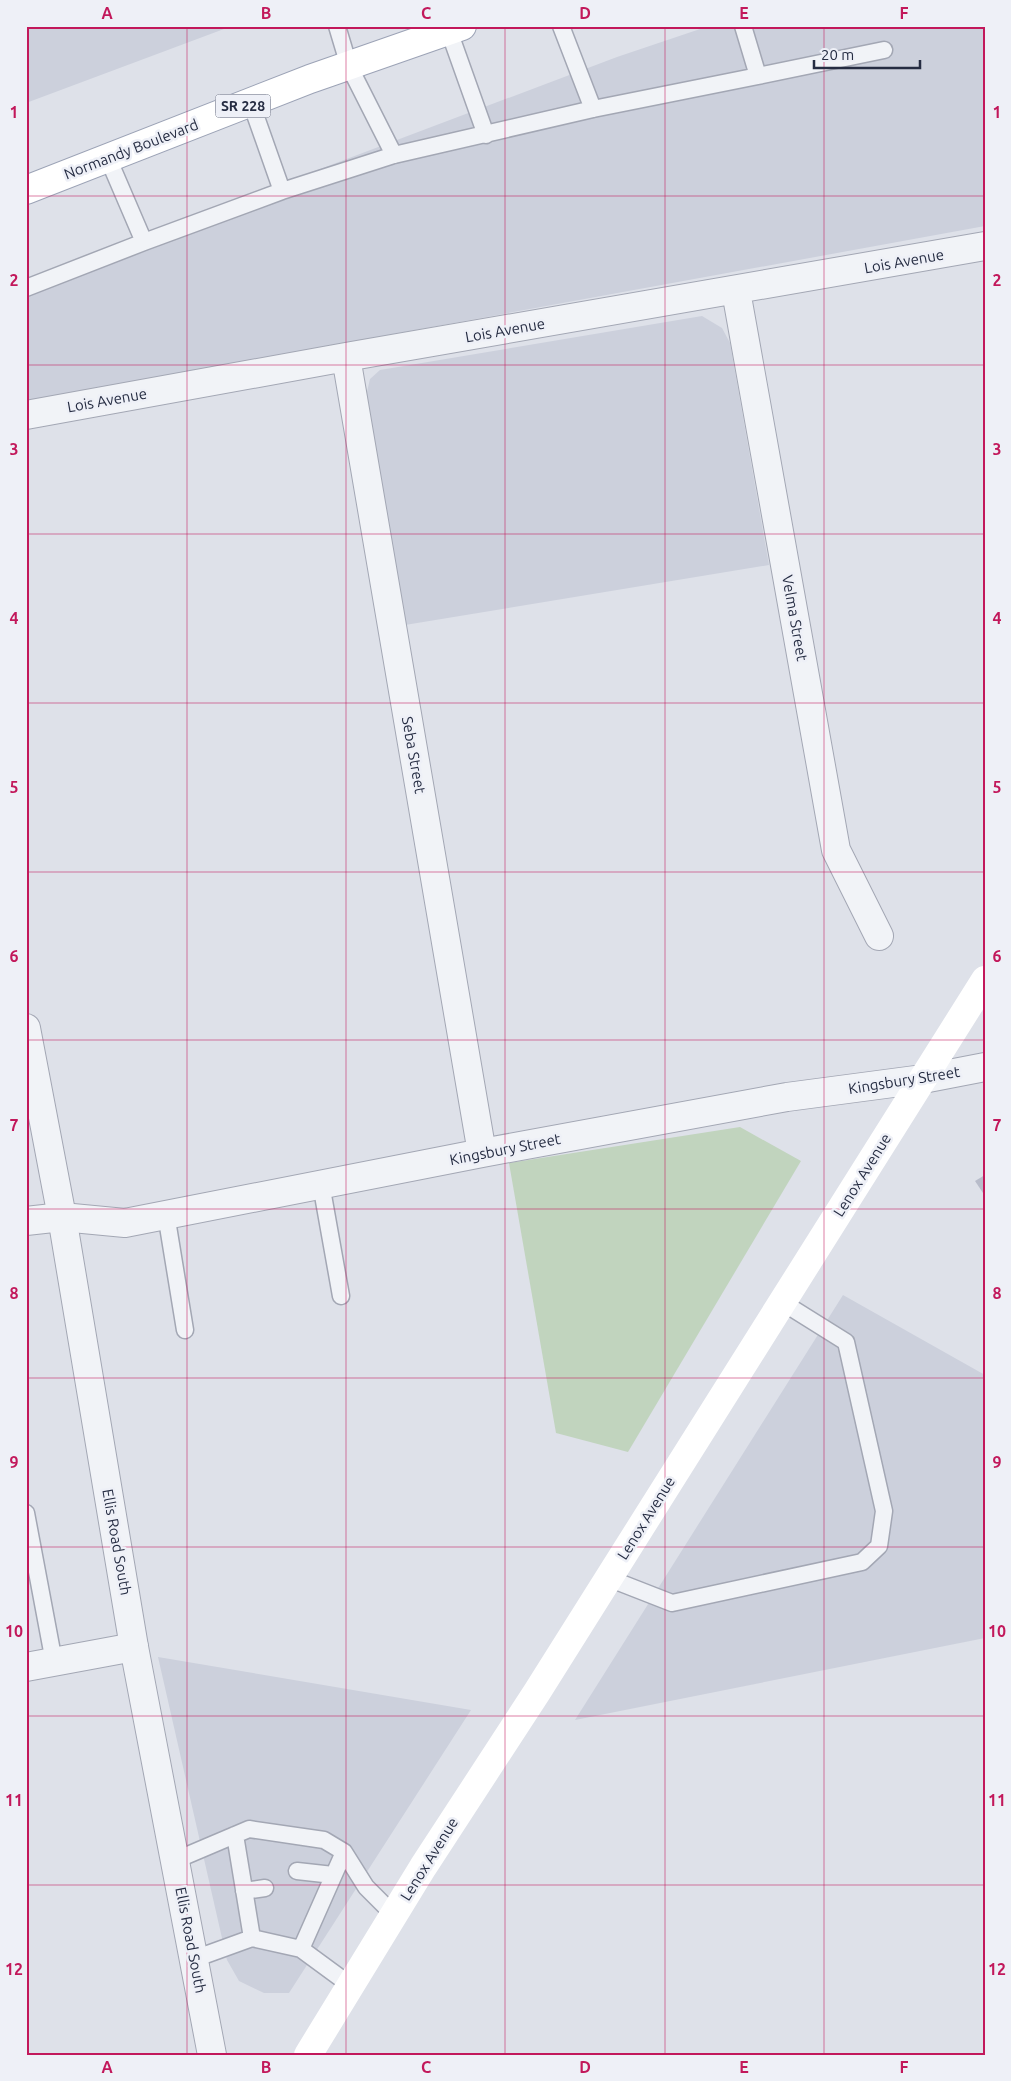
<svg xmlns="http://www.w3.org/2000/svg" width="1011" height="2081" viewBox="0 0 1011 2081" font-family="Ubuntu,sans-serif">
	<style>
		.built { fill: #ccd0dc }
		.green { fill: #c1d4be }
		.building { fill: #b8bcca }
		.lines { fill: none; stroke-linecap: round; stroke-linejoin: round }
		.service-casing { stroke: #a3a7b4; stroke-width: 19 }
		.minor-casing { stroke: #a3a7b4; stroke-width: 30 }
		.tertiary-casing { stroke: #a3a7b4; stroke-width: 30 }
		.primary-casing { stroke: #9ca3b6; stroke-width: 30 }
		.service { stroke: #f1f3f7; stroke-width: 16 }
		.minor { stroke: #f1f3f7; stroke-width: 28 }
		.tertiary { stroke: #f1f3f7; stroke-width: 28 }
		.secondary { stroke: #fff; stroke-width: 28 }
		.primary { stroke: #fff; stroke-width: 28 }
		.grid { fill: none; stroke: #c2185b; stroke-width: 1; stroke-opacity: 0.55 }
		.labels { text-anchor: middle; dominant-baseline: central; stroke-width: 5; stroke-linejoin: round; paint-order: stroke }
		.shield { fill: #eef0f7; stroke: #616778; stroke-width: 1 }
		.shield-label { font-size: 14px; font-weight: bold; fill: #252c42 }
		.street-label { font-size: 15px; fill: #252c42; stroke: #eef0f7 }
		.neatline { fill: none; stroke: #c2185b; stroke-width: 2 }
		.grid-label { font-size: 16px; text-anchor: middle; font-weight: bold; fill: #c2185b }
	</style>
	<rect width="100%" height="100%" fill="#dee1e9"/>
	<path class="built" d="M26,26H232L26,103Z
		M709,26H985V226L26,401V280L617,57Z
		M702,316L722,328L730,343L769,565L405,625L366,396L370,379L380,370Z
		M843,1295L985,1375V1638L575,1720Z
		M158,1657L471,1710L289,1993H264L239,1981L227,1960Z"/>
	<path class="green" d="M740,1127L801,1161L628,1452L556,1433L509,1163Z"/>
	<path class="building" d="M985,1175V1196L975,1181Z"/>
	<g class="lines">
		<defs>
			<path id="service" d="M337,26L349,66L394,155
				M561,26L593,109
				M743,26L758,76L884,50
				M449,31L486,135
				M251,103L282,191
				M108,158L144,242
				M26,288L144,242L282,191L394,155L593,109L758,76
				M321,1184L341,1296
				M166,1214L185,1330
				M26,1513L54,1662
				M608,1578L672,1603L862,1562L879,1546L884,1511L846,1342L782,1302
				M176,1860L249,1829L324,1840L344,1852L366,1887L394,1915
				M297,1871L333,1875
				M244,1891L265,1888
				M252,1938L301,1949L350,1985
				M301,1949L344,1852
				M194,1959L252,1938L235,1835"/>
			<path id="minor" d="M736,291L836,850L879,936
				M346,357L482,1153
				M26,415L346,357L985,246
				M26,1221L62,1217L125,1223L482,1153L787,1097L923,1079L985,1067
				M26,1667L134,1647"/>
			<path id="tertiary" d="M26,1028L62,1217L134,1647L212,2055"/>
			<path id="primary" d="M26,190L310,79L462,26"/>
		</defs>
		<use href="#service" class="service-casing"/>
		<use href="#minor" class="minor-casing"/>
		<use href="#tertiary" class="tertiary-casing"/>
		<use href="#primary" class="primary-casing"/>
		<use href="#service" class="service"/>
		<use href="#minor" class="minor"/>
		<use href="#tertiary" class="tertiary"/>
		<path class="secondary" d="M308,2055L423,1867L537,1692L985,980"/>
		<use href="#primary" class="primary"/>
	</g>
	<path class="grid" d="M187,26V2055M346,26V2055M505,26V2055M665,26V2055M824,26V2055M26,196H985M26,365H985M26,534H985M26,703H985M26,872H985M26,1040H985M26,1209H985M26,1378H985M26,1547H985M26,1716H985M26,1885H985"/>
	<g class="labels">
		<rect class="shield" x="215.5" y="94.5" width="55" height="23" rx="4"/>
		<g class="shield-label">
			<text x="243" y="106">SR 228</text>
		</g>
		<g class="street-label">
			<text transform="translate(131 149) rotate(-21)">Normandy Boulevard</text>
			<text transform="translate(904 261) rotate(-10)">Lois Avenue</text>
			<text transform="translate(505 330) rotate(-10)">Lois Avenue</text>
			<text transform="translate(107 400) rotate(-10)">Lois Avenue</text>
			<text transform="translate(795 618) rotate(80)">Velma Street</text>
			<text transform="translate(414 755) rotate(80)">Seba Street</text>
			<text transform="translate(904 1080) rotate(-9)">Kingsbury Street</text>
			<text transform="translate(505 1149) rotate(-11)">Kingsbury Street</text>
			<text transform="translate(862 1175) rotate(-58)">Lenox Avenue</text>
			<text transform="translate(646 1518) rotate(-58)">Lenox Avenue</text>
			<text transform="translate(117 1542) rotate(80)">Ellis Road South</text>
			<text transform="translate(429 1859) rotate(-58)">Lenox Avenue</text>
			<text transform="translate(191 1940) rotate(79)">Ellis Road South</text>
		</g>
	</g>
	<rect width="1011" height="2081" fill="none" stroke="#eef0f7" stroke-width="55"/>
	<path d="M814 60v8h106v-8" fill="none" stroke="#252c42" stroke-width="2.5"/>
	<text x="821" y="60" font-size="15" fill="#252c42" stroke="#eef0f7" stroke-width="4" paint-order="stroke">20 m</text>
	<rect x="28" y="28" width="956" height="2026" class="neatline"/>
	<g class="grid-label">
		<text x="107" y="19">A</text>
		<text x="266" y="19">B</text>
		<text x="426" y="19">C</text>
		<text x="585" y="19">D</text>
		<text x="744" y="19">E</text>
		<text x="904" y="19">F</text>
		<text x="14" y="118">1</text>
		<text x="997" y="118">1</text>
		<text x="14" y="286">2</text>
		<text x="997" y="286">2</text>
		<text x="14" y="455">3</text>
		<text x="997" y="455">3</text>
		<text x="14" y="624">4</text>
		<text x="997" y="624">4</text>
		<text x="14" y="793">5</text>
		<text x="997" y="793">5</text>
		<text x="14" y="962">6</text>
		<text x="997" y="962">6</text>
		<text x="14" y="1131">7</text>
		<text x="997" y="1131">7</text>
		<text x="14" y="1299">8</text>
		<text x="997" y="1299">8</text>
		<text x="14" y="1468">9</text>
		<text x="997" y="1468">9</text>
		<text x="14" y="1637">10</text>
		<text x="997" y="1637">10</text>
		<text x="14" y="1806">11</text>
		<text x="997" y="1806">11</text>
		<text x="14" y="1975">12</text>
		<text x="997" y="1975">12</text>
		<text x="107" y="2073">A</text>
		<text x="266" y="2073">B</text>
		<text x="426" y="2073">C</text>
		<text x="585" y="2073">D</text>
		<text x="744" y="2073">E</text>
		<text x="904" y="2073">F</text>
	</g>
</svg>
